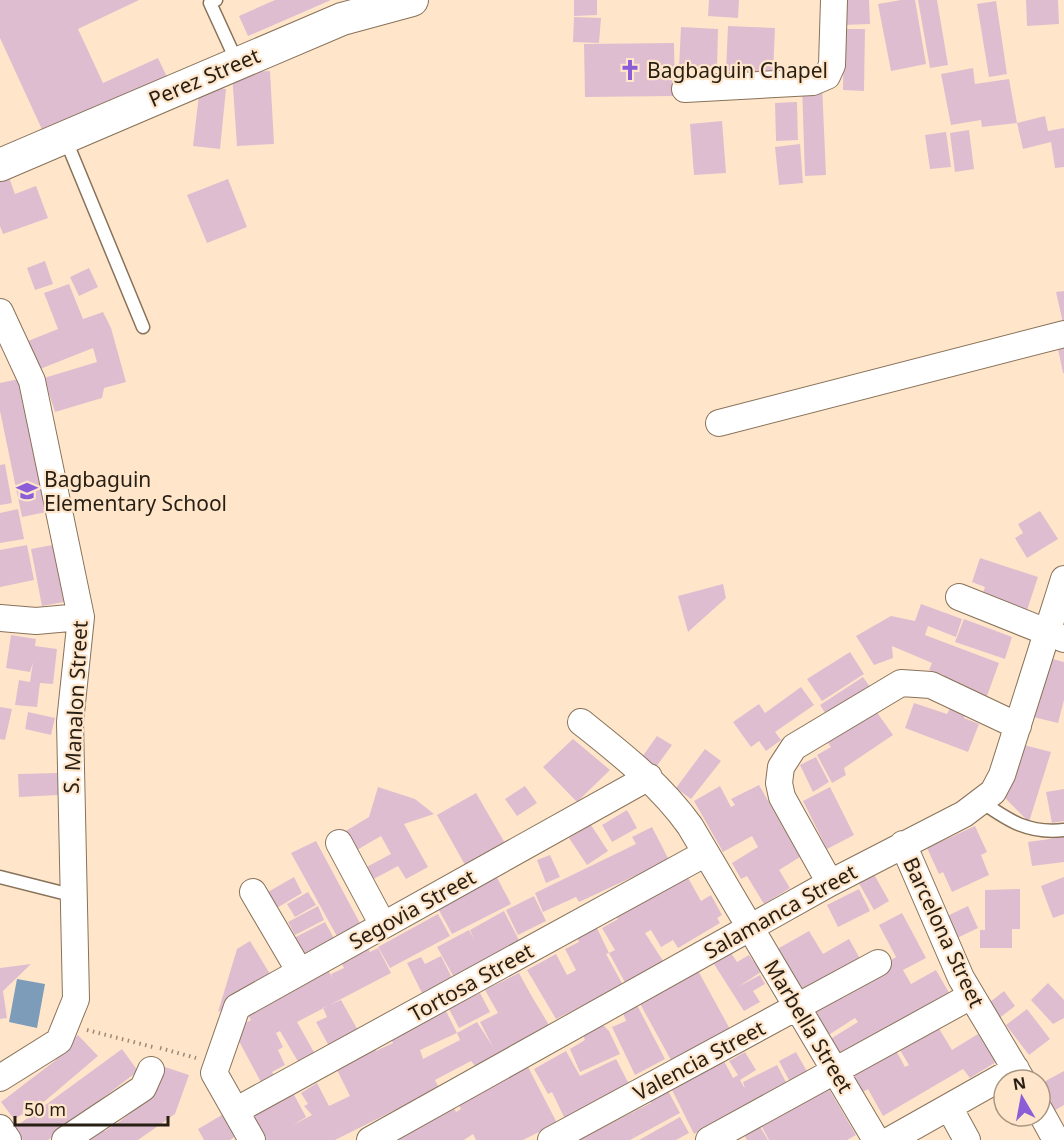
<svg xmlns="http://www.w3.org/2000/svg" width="1064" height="1140" viewBox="0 0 1064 1140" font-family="'Noto Sans',sans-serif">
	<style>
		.water { fill: #7c9cba }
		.building { fill: #dfbdd0; fill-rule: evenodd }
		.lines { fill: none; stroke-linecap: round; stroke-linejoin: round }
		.service-casing { stroke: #887259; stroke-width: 15 }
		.minor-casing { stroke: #887259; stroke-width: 28 }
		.tertiary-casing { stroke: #887259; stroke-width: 34 }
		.path { stroke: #9b8976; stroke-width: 4; stroke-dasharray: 1.5 4.5; stroke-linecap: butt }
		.service { stroke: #fff; stroke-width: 12 }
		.minor { stroke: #fff; stroke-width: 26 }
		.tertiary { stroke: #fff; stroke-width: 32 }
		.labels { text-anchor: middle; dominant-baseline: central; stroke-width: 4.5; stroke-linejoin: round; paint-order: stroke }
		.poi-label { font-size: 21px; fill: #271e14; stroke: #ffe6ca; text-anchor: start }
		.street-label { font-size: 21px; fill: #271e14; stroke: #ffe6ca }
	</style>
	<rect width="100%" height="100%" fill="#ffe6ca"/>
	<path class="water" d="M17,979L45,984L37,1028L9,1022Z"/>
	<path class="building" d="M0,0H139L78,29L103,83L158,58L168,79L45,136L0,38Z
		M275,0H331L248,36L239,16Z
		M574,0H597V15L574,16Z
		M709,0H739L738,18L708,16Z
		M842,0H869L870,24L843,25Z
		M901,0H915L926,64L891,71L878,4Z
		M918,0H937L948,65L930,68Z
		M1026,0H1058L1059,24L1027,26Z
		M996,1L1007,74L989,77L977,4Z
		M574,17L601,18L599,43L573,42Z
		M728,26L775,28L773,73L726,71Z
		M681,27L718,29L717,70L679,68Z
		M844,29H865L864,91L843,90Z
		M674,43L675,96L585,97L584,44Z
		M973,68L975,84L1009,79L1017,123L982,127L981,120L951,125L941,74Z
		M270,71L274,144L237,146L232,73Z
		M822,84L826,175L805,176L802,85Z
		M200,86L226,89L220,149L193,146Z
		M797,102L798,140L776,141L775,103Z
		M1045,116L1048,131L1064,128V167L1055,168L1051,142L1023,149L1017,123Z
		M722,121L726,173L694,175L690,124Z
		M969,130L974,169L955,172L950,133Z
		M946,132L951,167L930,169L925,135Z
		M800,144L803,183L779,185L775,147Z
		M6,169L15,194L36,186L48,218L3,234L0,226V171Z
		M228,179L247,227L207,243L187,195Z
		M45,261L53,284L35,290L27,268Z
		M89,268L98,287L79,296L70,277Z
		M69,284L83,319L103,312L111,328L126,382L104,388L102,398L55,412L44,378L97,362L93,348L40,369L28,341L58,329L44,293Z
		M1064,291V323H1063L1056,292Z
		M1064,343V373H1063L1057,344Z
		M28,377L56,510L22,517L0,411V383Z
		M5,464L12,503L0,505V465Z
		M18,509L24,539L0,543V513Z
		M1040,511L1058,539L1027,558L1015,538L1023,533L1018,524Z
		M63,543L75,600L42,606L31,549Z
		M27,545L34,580L0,587V550Z
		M980,558L1038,577L1026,613L981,598L985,587L972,582Z
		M723,584L726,598L688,632L678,596Z
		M921,604L962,619L956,637L928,626L925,635L999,663L987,696L942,681L944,675L929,670L932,663L892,646L893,658L874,665L856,636L891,616L915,621Z
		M964,619L1012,637L1005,659L955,642Z
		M11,635L36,639L35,646L57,649L53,684L40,683L37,707L15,705L19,680L30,682L33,662L30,672L6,668Z
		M850,652L864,674L822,701L807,679Z
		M1045,657L1064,662V700L1058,723L1029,716Z
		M863,677L870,687L827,716L820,705Z
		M801,687L814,705L775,732L781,740L766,751L759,741L751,747L733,722L759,704L765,713Z
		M914,703L947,714L950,708L965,714L964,718L979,724L968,752L905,728Z
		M0,707L12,709L5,740L0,739Z
		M876,711L893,735L844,768L846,775L832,783L817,755L831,747L828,743Z
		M28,712L55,718L51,735L25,729Z
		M657,736L672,745L656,767L642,757Z
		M573,739L610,770L577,802L543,767Z
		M1020,744L1051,752L1029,822L1001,794L1005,787L1010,788Z
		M705,749L721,761L691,799L676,788Z
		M816,757L829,782L813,792L800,765Z
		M58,773L59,795L19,797L18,774Z
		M759,785L800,857L779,870L790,888L764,904L747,876L741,879L732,863L758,847L752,836L723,852L694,801L720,786L731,807L735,805L731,799Z
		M525,786L537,803L517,816L505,799Z
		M378,787L415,799L434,814L404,824L428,867L406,879L398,866L368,882L361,870L391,854L381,836L350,854L339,835L369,817Z
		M830,787L854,835L827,849L803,801Z
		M1064,789V821L1052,823L1046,792Z
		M476,793L509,850L469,872L437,815Z
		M627,810L637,828L612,842L602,825Z
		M591,825L608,851L587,865L569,838Z
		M975,826L987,852L981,855L989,875L952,892L943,872L939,874L927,848Z
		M652,827L669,860L579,902L576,897L543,912L535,893L636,844L632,837Z
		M1064,837V862L1032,866L1028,842Z
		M316,841L362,927L339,940L291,853Z
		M550,855L560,877L546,883L537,860Z
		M871,869L889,901L874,910L856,878Z
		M494,872L511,904L452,934L435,903Z
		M687,876L701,901L711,895L722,915L717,918L720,923L678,948L673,940L661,947L651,930L645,933L665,964L627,986L609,953L615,950L602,928L618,919L615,915Z
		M294,877L302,893L270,912L261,896Z
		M1064,877V914L1053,918L1041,886Z
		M859,889L870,911L838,927L827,905Z
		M1020,889V929H1012V948H980V930H985V890Z
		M308,892L316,905L295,917L287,904Z
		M534,896L546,921L518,935L506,910Z
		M318,906L324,920L295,935L288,922Z
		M968,906L978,928L955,939L945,917Z
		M504,911L520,942L456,981L437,947L469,930L474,939L470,930Z
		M902,913L926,958L903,970L911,984L936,970L952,998L838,1059L827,1041L858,1022L855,1018L827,1036L811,1012L839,993L843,998L870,982L866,976L896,957L879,925Z
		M438,914L450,936L390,968L378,947Z
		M325,922L335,940L303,957L292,939Z
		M595,924L609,953L606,954L623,985L556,1019L527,970L556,954L567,975L573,972L576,970L565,949L579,942L575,934Z
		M809,931L823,954L849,939L863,964L799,1000L772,952Z
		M250,941L273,979L218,1012L237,949Z
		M366,945L370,952L378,948L391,973L297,1022L315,1054L300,1065L280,1031L276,1033L283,1047L278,1050L285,1065L272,1072L275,1077L263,1086L233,1030L251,1020L245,1010L326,967L334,980L331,974L344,968L339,958Z
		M731,953L737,962L749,955L761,972L738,987L760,975L765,984L753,991L760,1002L744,1011L714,964Z
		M441,956L454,982L424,997L407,963L421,957L425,964Z
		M31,964L3,991L7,1018L0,1019V968Z
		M696,967L731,1031L672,1062L638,1000Z
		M519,973L531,995L517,1002L531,995L549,1025L476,1067L471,1061L435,1080L439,1088L335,1140H262L248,1114L292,1091L306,1117L293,1125L312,1115L304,1106L308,1104L301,1093L317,1083L329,1106L350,1096L337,1070L348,1064L345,1058L372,1044L376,1051L393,1043L390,1036L445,1009L457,1033L477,1022L493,1047L480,1022L498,1013L485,990ZM457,1033L460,1040L423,1059L420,1050Z
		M1048,983L1064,1000V1018L1053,1024L1031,1000Z
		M1004,991L1015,1006L997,1020L985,1006Z
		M480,993L490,1012L459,1028L449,1009Z
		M341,1000L360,1034L331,1050L316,1022L327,1017L323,1008Z
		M637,1005L665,1059L635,1075L612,1027L626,1021L623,1013Z
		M1027,1009L1050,1039L1029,1055L1006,1025Z
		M935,1022L952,1050L978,1034L996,1062L970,1078L963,1069L883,1116L868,1089L863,1092L850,1069L893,1045L905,1067L909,1065L897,1045Z
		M601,1023L609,1031L620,1054L580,1072L570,1049L585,1040L581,1030Z
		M78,1035L98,1056L45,1101L14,1119L1,1102L56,1060L54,1057Z
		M122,1049L138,1071L48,1140H23L14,1128Z
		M566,1051L580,1076L616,1059L630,1086L565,1119L552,1092L548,1094L534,1069Z
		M745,1052L756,1070L740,1080L745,1089L743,1082L777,1065L788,1086L694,1134L671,1088L724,1061L733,1078L738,1075L729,1061Z
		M796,1052L809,1075L791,1084L779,1061Z
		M527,1065L557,1123L523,1140H476L473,1134L464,1140H386L451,1102L456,1112L461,1109L456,1099Z
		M162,1066L189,1075L175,1114L138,1140H87L102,1128L105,1131L119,1122L153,1095Z
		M1064,1071V1105L1052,1112L1040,1091V1084Z
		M826,1084L856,1135L847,1140H769L761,1125Z
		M666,1087L680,1113L630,1140H578L651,1103L647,1097Z
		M227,1112L239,1134L230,1140H204L198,1129Z
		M680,1117L689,1133L676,1140H639Z
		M759,1125L768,1140H747L743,1133Z"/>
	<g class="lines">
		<defs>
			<path id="service" d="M216,0L210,3L237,62
				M65,138L143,327
				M982,802C1009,821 1029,834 1064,830
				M0,877L75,896"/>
			<path id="minor" d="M685,89L813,82L827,76L832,65L834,0
				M0,312L32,381L81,617L70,722L76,999L59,1041L0,1078
				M719,423L1064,334
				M959,597L1064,639
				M0,618L36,621L81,617
				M581,722C621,754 660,784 690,826L876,1140
				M339,843L383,925
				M903,844L961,978L1022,1080
				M830,883L782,797L779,783L781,767L794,747L901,683L931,685L1018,726
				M253,892L300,972
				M949,1107L967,1140
				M237,1110L706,853
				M1040,1111L1056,1140
				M0,1128L8,1140
				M65,1140L143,1088L151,1070
				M252,1140L214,1073L237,1007L649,777
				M370,1140L830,883L964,814L993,792L1002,775L1064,579
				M551,1140L878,963
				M709,1140L971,996
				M890,1140L1016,1069"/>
			<path id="tertiary" d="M0,165L342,19L412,0"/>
		</defs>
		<use href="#service" class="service-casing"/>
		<use href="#minor" class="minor-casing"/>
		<use href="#tertiary" class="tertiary-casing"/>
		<path class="path" d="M87,1030L153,1047
			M160,1048L196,1058"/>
		<use href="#service" class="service"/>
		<use href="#minor" class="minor"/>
		<use href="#tertiary" class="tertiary"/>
	</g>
	<defs>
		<symbol id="church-bare" viewBox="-9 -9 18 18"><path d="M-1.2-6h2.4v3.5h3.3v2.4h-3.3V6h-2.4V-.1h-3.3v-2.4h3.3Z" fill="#8b5ed8" stroke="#ffe6ca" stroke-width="2.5" paint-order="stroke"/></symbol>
		<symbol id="school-bare" viewBox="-9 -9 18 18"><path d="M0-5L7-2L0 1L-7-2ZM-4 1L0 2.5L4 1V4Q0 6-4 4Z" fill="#8b5ed8" stroke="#ffe6ca" stroke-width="2.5" paint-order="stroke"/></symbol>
	</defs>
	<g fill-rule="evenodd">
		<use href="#church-bare" x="615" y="55" width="30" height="30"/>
		<use href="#school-bare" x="12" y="476" width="30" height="30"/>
	</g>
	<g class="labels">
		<g class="poi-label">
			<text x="647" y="70">Bagbaguin Chapel</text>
			<text x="44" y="479">Bagbaguin<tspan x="44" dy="24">Elementary School</tspan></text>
		</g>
		<g class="street-label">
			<text transform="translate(204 77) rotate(-23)">Perez Street</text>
			<text transform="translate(75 707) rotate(-87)">S. Manalon Street</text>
			<text transform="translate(412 909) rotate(-29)">Segovia Street</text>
			<text transform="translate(780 911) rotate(-29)">Salamanca Street</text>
			<text transform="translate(944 932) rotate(65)">Barcelona Street</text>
			<text transform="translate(471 982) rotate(-29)">Tortosa Street</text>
			<text transform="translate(809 1026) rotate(59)">Marbella Street</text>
			<text transform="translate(699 1060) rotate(-28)">Valencia Street</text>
		</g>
	</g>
	<g transform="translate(1022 1098) rotate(350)"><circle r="28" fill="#ffe6ca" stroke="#a99681" stroke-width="1.5"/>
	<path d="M0-4.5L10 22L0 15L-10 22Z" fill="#8b5ed8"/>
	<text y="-9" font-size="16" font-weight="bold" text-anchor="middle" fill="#271e14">N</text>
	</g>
	<path d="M15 1116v9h153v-9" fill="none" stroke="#271e14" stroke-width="3"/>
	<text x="24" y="1116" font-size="18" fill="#271e14" stroke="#ffe6ca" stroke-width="4.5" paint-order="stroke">50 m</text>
</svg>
